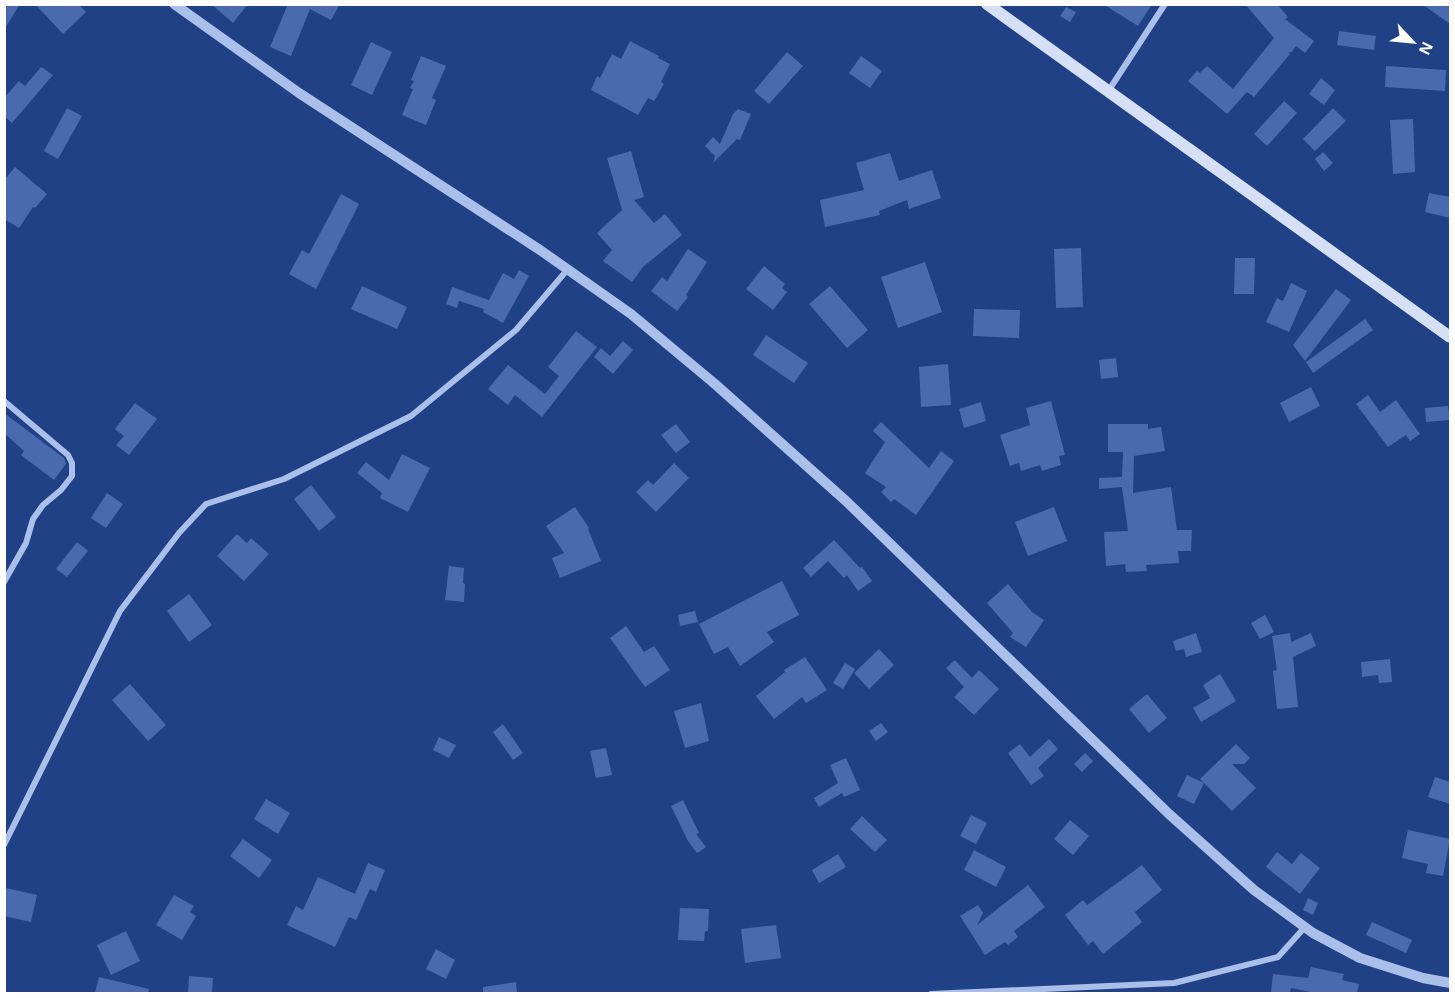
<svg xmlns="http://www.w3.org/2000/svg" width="1455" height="998" viewBox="0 0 1455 998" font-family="Helvetica,sans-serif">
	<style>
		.building { fill: #496aae }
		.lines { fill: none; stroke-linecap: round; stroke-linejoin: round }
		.minor { stroke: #aabfe9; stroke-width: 6 }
		.tertiary { stroke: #aabfe9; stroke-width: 10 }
		.secondary { stroke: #d5e0f7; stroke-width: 12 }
	</style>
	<rect width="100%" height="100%" fill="#214186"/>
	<path class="building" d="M4,4H20L4,30Z
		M35,4H78L86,12L63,34Z
		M211,4H248L233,23Z
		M288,4H340L331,20L310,9L291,56L270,47Z
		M1103,4H1152L1138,26Z
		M1245,4H1277L1288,17L1285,19L1314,41L1305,53L1296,46L1291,53L1288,52L1290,54L1254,97L1247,92L1227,114L1188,81L1197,71L1200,73L1207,66L1233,89L1274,38Z
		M1422,4H1450V24Z
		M1066,7L1076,12L1070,22L1060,16Z
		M1339,31L1376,36L1374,50L1337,45Z
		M630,41L659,56L658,58L670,64L661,82L664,84L654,101L648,98L638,115L591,90L597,76L600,78L612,54L621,59Z
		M371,42L392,52L372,95L351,85Z
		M787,52L803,66L769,104L754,91Z
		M421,56L446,66L432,98L436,100L426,125L402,115L413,89L410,88L414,81L411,80Z
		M861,56L882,71L870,88L849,73Z
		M1386,66L1446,70L1445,91L1385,87Z
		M41,67L53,75L12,123L4,116V98L19,81L25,86Z
		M1321,78L1335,90L1324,105L1309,94Z
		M1284,101L1297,113L1267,146L1254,134Z
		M67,108L82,116L58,159L44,151Z
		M1333,108L1346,121L1315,151L1303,139Z
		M738,109L751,114L740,140L737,139L713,163L715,156L705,146L713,137L720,144L733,114Z
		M1413,119L1415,172L1393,174L1390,120Z
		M631,151L644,197L634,200L654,223L665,214L682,235L643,267L632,282L603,261L612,250L597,233L622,210L607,158Z
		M1323,152L1333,163L1324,171L1315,159Z
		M890,153L899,181L932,170L941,198L909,209L907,200L879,211L880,215L825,227L820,200L864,190L856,163Z
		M15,167L47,194L35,208L33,207L19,228L4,219V180Z
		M1429,193L1450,197V218L1425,212Z
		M341,194L359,204L316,289L289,274L302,250L309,254Z
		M1081,248L1083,307L1056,308L1054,249Z
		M688,249L707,262L686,295L688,297L677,311L651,291L662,277L667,281Z
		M1235,258H1255L1254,294H1234Z
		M925,262L942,312L898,328L881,277Z
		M764,266L785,284L782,288L787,292L773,310L746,289Z
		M519,270L529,276L503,323L483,312L484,309L459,301L457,308L446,304L452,287L489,300L503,273L514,279Z
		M1291,283L1307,291L1289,332L1266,322L1277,298L1283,301Z
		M362,286L407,307L397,329L351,309Z
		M830,286L868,330L847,348L809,304Z
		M1336,289L1351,300L1305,361L1293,345Z
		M974,309L1020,310L1019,338L973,336Z
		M1365,319L1373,330L1313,373L1306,362Z
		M576,331L597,347L542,417L515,395L508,405L488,389L508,365L545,394L559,376L548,367Z
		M766,335L808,363L794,383L753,355Z
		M623,341L633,350L613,374L594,357L601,348L610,356Z
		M1116,358L1118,377L1101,379L1099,360Z
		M948,364L951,405L921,407L919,367Z
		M1311,387L1320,406L1289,422L1280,403Z
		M1368,395L1380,412L1396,400L1420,434L1410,441L1406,435L1388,447L1356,404Z
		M1051,401L1065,455L1059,456L1061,465L1042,471L1040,465L1021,471L1019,463L1010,466L1000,435L1030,425L1026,408Z
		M981,402L986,421L964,428L959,409Z
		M135,403L157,419L129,455L116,445L124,436L115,429Z
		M1448,406L1450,420L1426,422L1425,408Z
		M4,413L64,458L66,464L54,480L21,455L24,451L4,433Z
		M881,422L929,468L941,451L954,461L916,515L894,499L891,502L881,492L886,487L865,473L885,442L873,431Z
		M676,424L690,442L676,453L661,435Z
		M1108,424H1148V429L1161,427L1165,451L1134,456L1133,493L1171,487L1177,530H1192L1191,551H1178L1179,563L1146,565L1147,571L1126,572L1125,564L1106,566L1104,532L1128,531L1122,487L1099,489V478L1122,477L1123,452H1108Z
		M402,454L430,468L408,512L380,498L382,493L357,473L366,462L389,480Z
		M674,463L689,478L656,512L636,492L648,480L653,485Z
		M311,485L336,517L319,531L294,499Z
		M107,493L123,504L106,528L91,518Z
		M575,507L589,528L588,529L601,561L560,578L552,558L564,553L546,526Z
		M1054,507L1067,541L1028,556L1015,522Z
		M237,534L247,543L251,538L269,554L244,581L217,556Z
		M834,540L860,568L862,567L872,581L858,591L847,575L844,578L828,561L811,577L803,568Z
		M77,542L88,551L67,577L56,569Z
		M449,566L464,568L463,583L465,584L464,602L445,600Z
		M782,581L799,615L767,632L774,642L740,666L728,647L714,654L699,624Z
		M1008,584L1032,612L1044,620L1026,647L1010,637L1013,633L987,603Z
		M189,594L212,625L189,642L167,611Z
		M695,611L698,622L680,626L678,615Z
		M1265,615L1274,632L1260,639L1251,623Z
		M626,626L644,652L654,646L670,670L645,687L610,638Z
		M1196,633L1202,652L1186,657L1184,649L1176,651L1173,641Z
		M1290,633L1291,642L1311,633L1316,646L1293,657L1298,707L1277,709L1273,671L1277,670L1272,636Z
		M879,649L894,665L869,689L854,673Z
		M805,657L827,690L806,703L802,697L774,719L756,696L785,672L784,670Z
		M1390,659L1392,682L1379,683L1378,675L1362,677L1361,662Z
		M955,660L972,678L979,670L999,689L974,715L954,697L964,687L946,668Z
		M845,663L855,669L843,689L833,683Z
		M1220,674L1236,701L1201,722L1193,708L1210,698L1203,685Z
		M130,684L166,725L148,741L112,700Z
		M1147,694L1167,718L1149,733L1129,709Z
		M701,703L709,741L685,748L674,711Z
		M881,723L888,732L876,741L869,731Z
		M503,724L523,753L513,760L493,732Z
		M439,737L456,745L449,758L433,750Z
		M1049,739L1058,749L1038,768L1044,776L1031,785L1008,753L1020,744L1030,757Z
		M1236,744L1250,758L1244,764H1232L1256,788L1232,811L1200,779Z
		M606,748L612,775L596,778L590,751Z
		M1085,753L1093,761L1082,772L1074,764Z
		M846,758L860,790L844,797L842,793L819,807L814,798L838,783L830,765Z
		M1187,775L1204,783L1194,804L1177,796Z
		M1435,777L1450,782V804L1428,797Z
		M266,799L290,813L278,834L254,819Z
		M683,800L699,833L696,834L706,847L697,853L688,841L671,806Z
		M971,815L987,823L976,844L960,836Z
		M862,816L887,840L875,852L850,829Z
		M1070,820L1089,836L1073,855L1054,839Z
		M1408,830L1450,839L1443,876L1426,873L1428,864L1402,858Z
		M243,839L272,860L259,878L230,856Z
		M974,850L1006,867L996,887L964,870Z
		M1277,852L1292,864L1301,853L1320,868L1300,894L1266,867Z
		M838,854L846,867L819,883L812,870Z
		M368,863L385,870L376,892L370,889L356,920L349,917L335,947L287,925L296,906L303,910L318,877L355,894Z
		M1142,865L1162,890L1135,912L1142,922L1103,954L1093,941L1088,945L1065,915L1083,900L1087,905Z
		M1028,885L1045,907L1014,931L1018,937L1008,945L1005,942L985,955L960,916L978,905L983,913L977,925Z
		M6,888L37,895L31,922L4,916Z
		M174,895L194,906L190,912L196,916L182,940L156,925Z
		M1308,898L1318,903L1313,915L1303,910Z
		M680,908L709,909L708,931H705L704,941L678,940Z
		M1372,922L1412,940L1406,953L1366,935Z
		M776,925L781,958L745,963L741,929Z
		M126,931L140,961L111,975L97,945Z
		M436,949L455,960L446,979L426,969Z
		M1311,967L1344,974L1342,980L1359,984L1357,993H1315L1291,988L1290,993H1271L1273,974L1308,978Z
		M189,976L213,978L212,993H188Z
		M99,977L149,989L148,993H95Z
		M516,982L517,993H483V987Z"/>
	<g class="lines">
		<path class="minor" d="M1109,90L1165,4
			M4,401L68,455L72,463V476L61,490L43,505L33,519L26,543L4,582
			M4,845L120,611L179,533L206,504L284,479L411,416L516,330L568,269
			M931,994L1174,983L1278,957L1305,927"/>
		<path class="tertiary" d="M174,4L299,93L540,250L631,314L715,384L846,501L1169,814L1254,890L1313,933L1360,958L1423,978L1450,983"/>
		<path class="secondary" d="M987,4L1450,337"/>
	</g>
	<rect width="1455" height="998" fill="none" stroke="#ffffff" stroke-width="12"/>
	<g transform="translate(1413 42) rotate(116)" stroke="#214186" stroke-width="4.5" paint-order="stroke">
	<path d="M0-4.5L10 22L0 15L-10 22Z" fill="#ffffff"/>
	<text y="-9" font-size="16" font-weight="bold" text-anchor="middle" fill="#ffffff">N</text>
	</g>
</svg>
